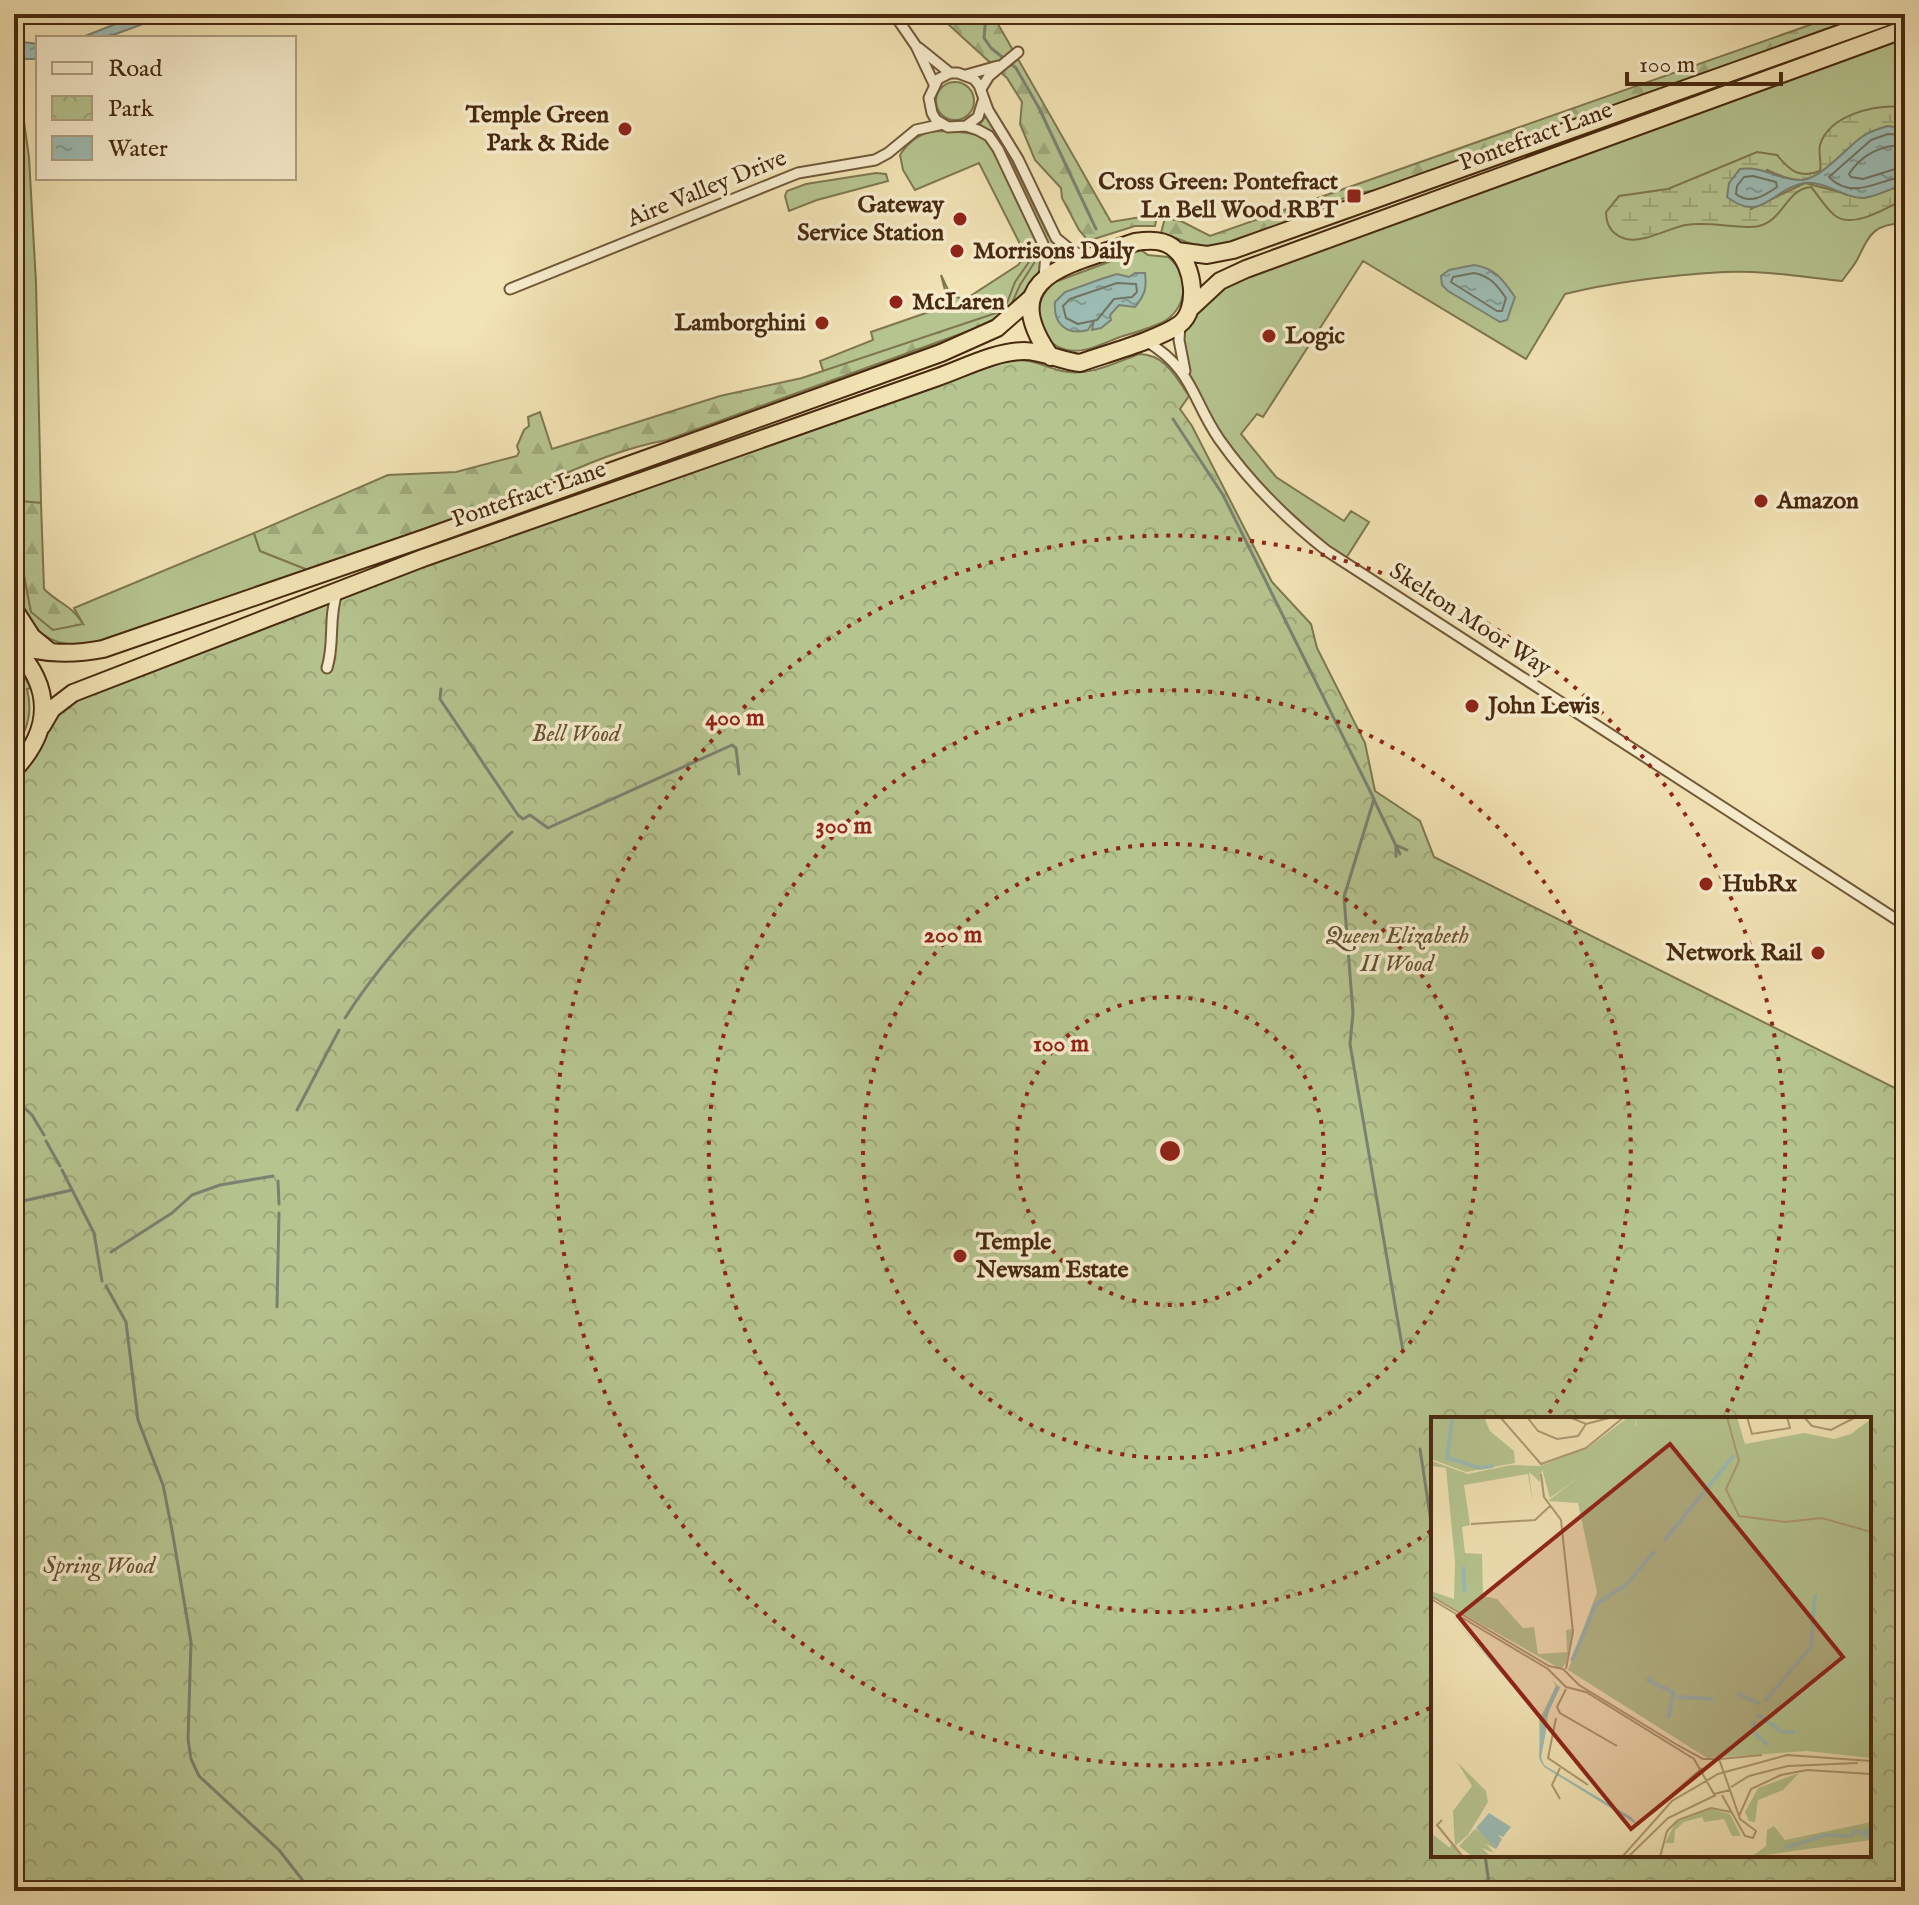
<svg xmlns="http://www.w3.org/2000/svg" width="1919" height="1905" viewBox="0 0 1919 1905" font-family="'IM FELL English',serif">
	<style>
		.grass { fill: #b6c590; stroke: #7f7750; stroke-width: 2 }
		.forest { fill: url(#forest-firs); stroke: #7f7750; stroke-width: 2 }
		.wetland { fill: url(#wetland-marsh); stroke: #7f7750; stroke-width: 2 }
		.park { fill: url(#park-crowns); stroke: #7f7750; stroke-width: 2; fill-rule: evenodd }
		.water { fill: url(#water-ripples); stroke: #7b8273; stroke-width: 2 }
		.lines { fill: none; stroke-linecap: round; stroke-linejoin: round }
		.shore { stroke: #727362; stroke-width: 2 }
		.stream { stroke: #7b8273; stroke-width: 3 }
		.street-casing { stroke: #725838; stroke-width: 13 }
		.highway-casing { stroke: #48290f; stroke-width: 20 }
		.street { stroke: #f7edce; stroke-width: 9 }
		.highway { stroke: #f2e3b4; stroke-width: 16 }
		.ring { fill: none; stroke: #8f2418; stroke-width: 4; stroke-dasharray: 4 8 }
		.poi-dot { fill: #8f2418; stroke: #f7edce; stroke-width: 3 }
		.labels { text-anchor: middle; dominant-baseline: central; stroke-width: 7; stroke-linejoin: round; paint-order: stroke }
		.poi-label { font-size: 24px; font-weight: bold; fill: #48290f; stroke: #f7edce; text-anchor: start }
		.street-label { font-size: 24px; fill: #48290f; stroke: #f7edce }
		.park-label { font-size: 24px; font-style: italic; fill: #64502f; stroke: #f7edce }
		.inset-river { fill: none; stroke: #9dbdb5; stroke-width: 4 }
		.inset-road { fill: none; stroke: #ae9972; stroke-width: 2 }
		.view { fill: #8f2418; fill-opacity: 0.15; stroke: #8f2418; stroke-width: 4 }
		.inset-edge { fill: none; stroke: #48290f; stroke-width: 4 }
		.centre { fill: #8f2418; stroke: #f7edce; stroke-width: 4 }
		.ring-label { font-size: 24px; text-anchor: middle; font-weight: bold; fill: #8f2418; stroke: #f7edce; stroke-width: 7; stroke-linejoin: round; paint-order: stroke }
	</style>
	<defs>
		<pattern id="forest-firs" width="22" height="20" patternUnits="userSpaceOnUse" patternTransform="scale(2)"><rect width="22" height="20" fill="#b6c590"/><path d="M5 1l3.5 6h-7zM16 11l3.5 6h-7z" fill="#9ea97b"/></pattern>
		<pattern id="wetland-marsh" width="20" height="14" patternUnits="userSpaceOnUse" patternTransform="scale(2)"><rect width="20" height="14" fill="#b6c590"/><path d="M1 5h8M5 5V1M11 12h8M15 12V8" fill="none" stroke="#9ea97b"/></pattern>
		<pattern id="park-crowns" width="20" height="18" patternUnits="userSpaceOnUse" patternTransform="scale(2)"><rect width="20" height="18" fill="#b6c590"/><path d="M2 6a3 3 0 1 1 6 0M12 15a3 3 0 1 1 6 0" fill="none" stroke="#9ea97b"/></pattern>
		<pattern id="water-ripples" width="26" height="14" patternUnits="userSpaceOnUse" patternTransform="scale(2)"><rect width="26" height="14" fill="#9dbdb5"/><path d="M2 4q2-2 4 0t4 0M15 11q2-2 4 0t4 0" fill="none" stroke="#829a92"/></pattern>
	</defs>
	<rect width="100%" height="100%" fill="#f2e3b4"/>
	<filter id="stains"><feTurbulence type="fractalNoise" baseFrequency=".0025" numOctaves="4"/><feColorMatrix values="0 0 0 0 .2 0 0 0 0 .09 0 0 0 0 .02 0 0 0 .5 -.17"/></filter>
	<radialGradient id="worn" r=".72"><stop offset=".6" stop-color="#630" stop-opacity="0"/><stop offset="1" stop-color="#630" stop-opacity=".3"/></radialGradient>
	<path class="grass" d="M1905,29V223C1873,224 1870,234 1857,260C1853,267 1847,274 1842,281C1803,277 1763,270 1724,272C1675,275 1613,282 1565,294L1526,359L1363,261L1263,417L1257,414L1241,434L1276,477L1344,521L1351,511L1369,522L1343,563C1329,552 1312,541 1299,529C1260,489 1176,399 1179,341C1181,316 1204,298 1220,281Z
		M14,70L17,72L29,157L36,283L41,503L21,502L20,554L31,612L83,624L74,608L254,533L260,551L308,570L93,643C85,644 76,646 67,644C43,641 19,617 15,594L20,592C11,500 23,408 21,316C20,287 20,259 14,231Z
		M936 101a19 19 0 1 1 38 0a19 19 0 1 1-38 0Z
		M986,116L1005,147L1048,235L1056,246L1050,249L999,142L990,131L979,125Z
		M933,131C943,131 976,132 982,137C996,147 1041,243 1040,260H1044L1040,272L1004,317L973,331L827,383L820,361L873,340L871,332L949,305L941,275L950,294L964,300L1018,265L1022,260L1019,242L979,163L915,190L903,170L900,155C908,142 919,134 933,131Z
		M876,173L886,174L888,181L817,200L789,211L785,196L787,191L806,184Z
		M1141,250L1148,255L1168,257C1191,275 1188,310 1161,323C1148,329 1133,333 1120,337C1104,343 1084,354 1067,350C1050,346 1043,335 1040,320C1037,304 1042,293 1055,282Z
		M14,659L31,688L27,689C33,712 28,731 14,749Z"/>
	<path class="forest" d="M937,14H994V17L1111,222L1153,215L1157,216L1155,226H1135L1094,239L1086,238L1079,230L1062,198L1061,188L1035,160L1020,124L1022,102L1007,78Z
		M1841,14H1854L1855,19L1388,188L1359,193L1339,200L1318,212L1223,245C1195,250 1186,240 1161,233L1165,218L1181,221L1210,236Z
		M1031,243L1037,244L1036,260L1020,285L1011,305L999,317L974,329L667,440C611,450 562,476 511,497C444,523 375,545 308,570L260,551L254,533L388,475L456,472L517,456L519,452L517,446L524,430L529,426L528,417L540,412L552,449L720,396L802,378L996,313L1007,303L1015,282L1031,259Z
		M21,501L41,503L44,589C59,604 72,605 83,624L53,630L31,612L20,554Z"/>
	<path class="wetland" d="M1905,104V128C1848,123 1838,177 1803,180C1790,181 1777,174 1767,170L1751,209L1805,183L1863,198L1905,184V199C1888,207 1856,228 1837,217C1828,212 1819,196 1811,187C1786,189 1784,220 1759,226C1742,230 1709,221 1686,225C1668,228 1645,243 1626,239C1612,235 1606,225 1606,212L1619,196L1668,189L1757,152L1777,155C1790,171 1800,179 1820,171C1822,162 1818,154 1820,145C1829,115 1875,104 1903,107Z"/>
	<path class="park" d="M1139,354C1165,354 1176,377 1189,396L1180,409L1192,426L1272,582L1311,624L1317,648L1365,743L1375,791L1420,821L1434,857L1905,1093V1891H14V781L33,760L59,712L86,690L307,611L345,594L907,393C938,383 989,360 1020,360C1035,360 1048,368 1062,371C1088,377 1115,363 1139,354ZM1433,1419H1869V1855H1433Z"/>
	<path class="water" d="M141,14H170L105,38H80Z
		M14,41L38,44V59H14Z
		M1887,126L1905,128V184C1892,188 1878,196 1864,198C1844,199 1825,180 1804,183C1772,189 1762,224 1727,197L1729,183L1740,169C1766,166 1779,181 1802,180C1821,179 1847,147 1863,136C1870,131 1879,129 1887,126Z
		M1474,265C1495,268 1503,280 1515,297L1507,320L1500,322L1448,291L1442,285L1441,276L1449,270Z
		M1135,273H1145C1147,288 1145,295 1135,307L1119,305L1110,315L1111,320L1101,328L1092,330L1094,320L1088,330C1067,336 1053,324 1055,302L1065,292L1101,279L1117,274L1129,277Z"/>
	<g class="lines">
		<path class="shore" d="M1905,135L1888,134L1871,140L1829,177C1852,201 1879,180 1905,176
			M1905,145C1882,145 1862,154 1849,174L1851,177L1863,179L1905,166
			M1753,176L1776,182L1777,187C1764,196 1750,205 1736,194L1737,186L1744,177Z
			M1474,273C1490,276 1497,285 1506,298L1502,311H1497L1451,282L1453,277Z
			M1117,283L1136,284L1137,292L1132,297L1114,299L1097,320L1078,324L1066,318L1063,306L1070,299Z"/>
		<path class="stream" d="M986,14L984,38L991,48L1016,68L1039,108L1096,229
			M1173,419L1223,495L1374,799L1344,897L1353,1013L1350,1044L1403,1351
			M441,689L440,699L518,815L523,819L530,815L548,828L732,745L736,748L739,774
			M1374,800L1400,854
			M1396,856V845L1407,850
			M345,1018C391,946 450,890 512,832
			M14,1098L32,1115L44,1135
			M297,1110L339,1030
			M46,1141L60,1166
			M62,1170L94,1233L102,1281
			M278,1181L279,1204
			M14,1203L72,1190
			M111,1252L172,1213L192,1195L220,1185L273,1176
			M106,1286L126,1322L138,1420L163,1485L172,1530L191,1642L188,1739L191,1759L199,1776L279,1850L311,1891
			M277,1307L279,1213
			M1420,1449L1433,1535
			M1485,1855L1490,1891"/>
		<defs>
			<path id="street" d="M894,14L916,46L934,84
				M919,48L950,73
				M966,75L998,66
				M981,89L989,76L1018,52
				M966,126L978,117L983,101
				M1044,278L1046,254L1043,244L998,149L989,136L978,130L966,126L948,127L936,120L932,113L929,98L938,79L950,73H958L974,79L979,85L988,110L1018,159L1056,238L1072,251L1087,257
				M510,289L798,173L875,160L888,153L916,130L943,124
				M1180,324L1179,340L1185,371
				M1146,341C1194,370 1191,398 1219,439C1250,483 1285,518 1327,551L1905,925
				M327,668C335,643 328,618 337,593"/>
			<path id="highway" d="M1177,251L1207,255L1233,250L1895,14
				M1192,307L1220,281L1246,269L1905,29
				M14,609L32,637L48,650
				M14,645C46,654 71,655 103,649L425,538L941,353L997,328L1030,299
				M14,647C53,687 52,730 14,770
				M42,726L52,709L73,693L423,558L938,377C964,368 996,351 1024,351C1043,351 1061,361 1080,363C1105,354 1160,339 1180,324C1199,309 1194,266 1176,250C1165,239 1149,240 1135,242C1073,264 992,274 1051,357"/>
		</defs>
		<use href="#street" class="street-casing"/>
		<use href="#highway" class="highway-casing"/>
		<use href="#street" class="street"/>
		<use href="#highway" class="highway"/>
	</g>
	<g class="ring">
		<circle cx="1170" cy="1151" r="154"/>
		<circle cx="1170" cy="1151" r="307"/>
		<path d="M1431 1531A461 461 0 1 1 1545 1419"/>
		<path d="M1430 1708A615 615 0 1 1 1725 1416"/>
	</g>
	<g class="poi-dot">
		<circle cx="625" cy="129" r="8"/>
		<rect x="1346" y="188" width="16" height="16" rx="4"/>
		<circle cx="960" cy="219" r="8"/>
		<circle cx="957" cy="251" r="8"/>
		<circle cx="896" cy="302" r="8"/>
		<circle cx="822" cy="323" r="8"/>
		<circle cx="1269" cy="336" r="8"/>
		<circle cx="1761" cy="501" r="8"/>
		<circle cx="1472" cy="706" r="8"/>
		<circle cx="1706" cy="884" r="8"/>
		<circle cx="1818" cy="953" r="8"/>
		<circle cx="960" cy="1256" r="8"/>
	</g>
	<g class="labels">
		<g class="poi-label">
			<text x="609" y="115" text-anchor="end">Temple Green<tspan x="609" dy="28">Park &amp; Ride</tspan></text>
			<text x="1338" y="182" text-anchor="end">Cross Green: Pontefract<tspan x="1338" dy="28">Ln Bell Wood RBT</tspan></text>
			<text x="944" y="205" text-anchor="end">Gateway<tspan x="944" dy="28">Service Station</tspan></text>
			<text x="973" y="251">Morrisons Daily</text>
			<text x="912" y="302">McLaren</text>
			<text x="806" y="323" text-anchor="end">Lamborghini</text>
			<text x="1285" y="336">Logic</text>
			<text x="1777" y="501">Amazon</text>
			<text x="1488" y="706">John Lewis</text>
			<text x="1722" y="884">HubRx</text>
			<text x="1802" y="953" text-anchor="end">Network Rail</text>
			<text x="976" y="1242">Temple<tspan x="976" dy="28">Newsam Estate</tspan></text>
		</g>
		<g class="street-label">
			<text transform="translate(1536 137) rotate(-20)">Pontefract Lane</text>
			<text transform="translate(707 189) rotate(-22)">Aire Valley Drive</text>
			<text transform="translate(529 495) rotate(-19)">Pontefract Lane</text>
			<text transform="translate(1470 620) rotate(33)">Skelton Moor Way</text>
		</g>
		<g class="park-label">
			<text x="576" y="734">Bell Wood</text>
			<text x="1397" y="936">Queen Elizabeth<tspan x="1397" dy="28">II Wood</tspan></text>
			<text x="99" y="1566">Spring Wood</text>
		</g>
	</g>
	<g transform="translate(1431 1417)">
		<rect width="440" height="440" fill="#f2e3b4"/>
		<path d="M204,0L205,9L200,5L177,31L147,45L144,63L119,81L111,52L109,65L98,55L102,87L97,57L33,68L39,108L31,110L34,136L51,137L52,179L66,182L92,211L103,210L107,237L136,235L135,213L142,212L135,246L130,252L0,179V174L23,182L24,145L15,51L0,49L1,44L37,57L80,48L109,49L157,31L196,1ZM26,345L55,374L57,385L37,418L24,429L22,394L41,369ZM280,392L299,397L310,419H301L293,402L273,405L271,400L253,405L244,413L243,426H234L245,405ZM440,405V423L320,440L335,429L336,413L343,409L354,423ZM44,412L68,427L65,432L55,427L63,436L51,431L60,440H42L28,429ZM0,416L19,431L20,427L31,440H0Z" fill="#b6c590"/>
		<path d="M121,263L129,271L118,293L109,347L108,303L125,269ZM368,356L352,373L327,383L324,405L318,404L314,395L327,371Z" fill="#b6c590"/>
		<path d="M45,154L52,172L48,181L80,209L79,214L59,203L55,194L35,189L46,179L41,171Z" fill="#b6c590"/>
		<path d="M0,0H53L59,14L83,34L84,46L35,55L0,42ZM204,0H306L314,27L373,16L403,22L420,17L440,2V341L376,334L276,341L137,253L166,175L147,86L117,84L144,63L146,38L165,29L176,31L200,4L206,9Z" fill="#b6c590"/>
		<path d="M20,198L112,301L115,314L110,340L113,348L200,400L207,408L113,350L108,341L110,302ZM58,396L80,410L72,420L67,418L71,422L65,432L45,411Z" fill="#9dbdb5"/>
		<path class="inset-river" d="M17,41L49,51L62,49M16,43L21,0M233,124L303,38M32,150L34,176M141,244L165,187L195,168L224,134M220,260L217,263L243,276L237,301M306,276L329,287M247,280L282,282M334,284L380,230L384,177M326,297L351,315H364M112,303L127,269M322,305L323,315L337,328M354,431L394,418L420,419L424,413L438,420L435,414L440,411"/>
		<path class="inset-road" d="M69,0L110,47L155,31L193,0M96,0L107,14L126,22L147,19L155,7M138,0L155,7L182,0M296,0L308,44L295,72L308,99L354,105L391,101L440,115M316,0L321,17L359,11L356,0M373,0L381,9L400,13L425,0M110,57L113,80L130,103L142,215L135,252M40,107L104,103L119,89M0,179L118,249L132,252L148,268L248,329L272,342H288L299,373L283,377L263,342L155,275L135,270L117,252L0,182M135,272L126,290L129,296L186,329M125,301L117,341L157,368M289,342L331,338M300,370L318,359L357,349L427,346M291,378L314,419L322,421L325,414L309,402L299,373M129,382L121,368L129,351M219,397L271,351M308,399L320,372L350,358L376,353L440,357M11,403L6,408L32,440M191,440L241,384L287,357L356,338L440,344M197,440L237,401L285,378M229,440L236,414L247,403L280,391L300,395"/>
		<path class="view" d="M239,27L412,240L200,412L27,199Z"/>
		<rect width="440" height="440" class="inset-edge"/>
	</g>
	<circle cx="1170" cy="1151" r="12" class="centre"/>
	<g class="ring-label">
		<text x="735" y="725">400 m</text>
		<text x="844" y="833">300 m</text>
		<text x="953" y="942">200 m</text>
		<text x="1061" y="1051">100 m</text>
	</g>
	<rect width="1919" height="1905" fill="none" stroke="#f2e3b4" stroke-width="48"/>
	<rect x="16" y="16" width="1887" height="1873" fill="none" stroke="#48290f" stroke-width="4"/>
	<rect x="24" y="24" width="1871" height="1857" fill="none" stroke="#48290f" stroke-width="2"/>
	<rect x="36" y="36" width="260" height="144" fill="#f7edce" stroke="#b19f82" stroke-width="2"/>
	<rect x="52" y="62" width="40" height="12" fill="#f7edce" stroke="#b19f82" stroke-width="2"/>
	<text x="108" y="76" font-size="24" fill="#48290f">Road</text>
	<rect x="52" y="96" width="40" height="24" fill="url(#park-crowns)" stroke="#b19f82" stroke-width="2"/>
	<text x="108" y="116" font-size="24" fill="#48290f">Park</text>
	<rect x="52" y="136" width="40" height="24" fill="url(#water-ripples)" stroke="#b19f82" stroke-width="2"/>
	<text x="108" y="156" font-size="24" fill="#48290f">Water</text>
	<path d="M1627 72v12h154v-12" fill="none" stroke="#48290f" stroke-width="4"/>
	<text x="1639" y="72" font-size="24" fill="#48290f" stroke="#f7edce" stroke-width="6" paint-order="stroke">100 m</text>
	<rect width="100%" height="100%" filter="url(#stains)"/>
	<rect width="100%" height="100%" fill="url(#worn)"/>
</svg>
